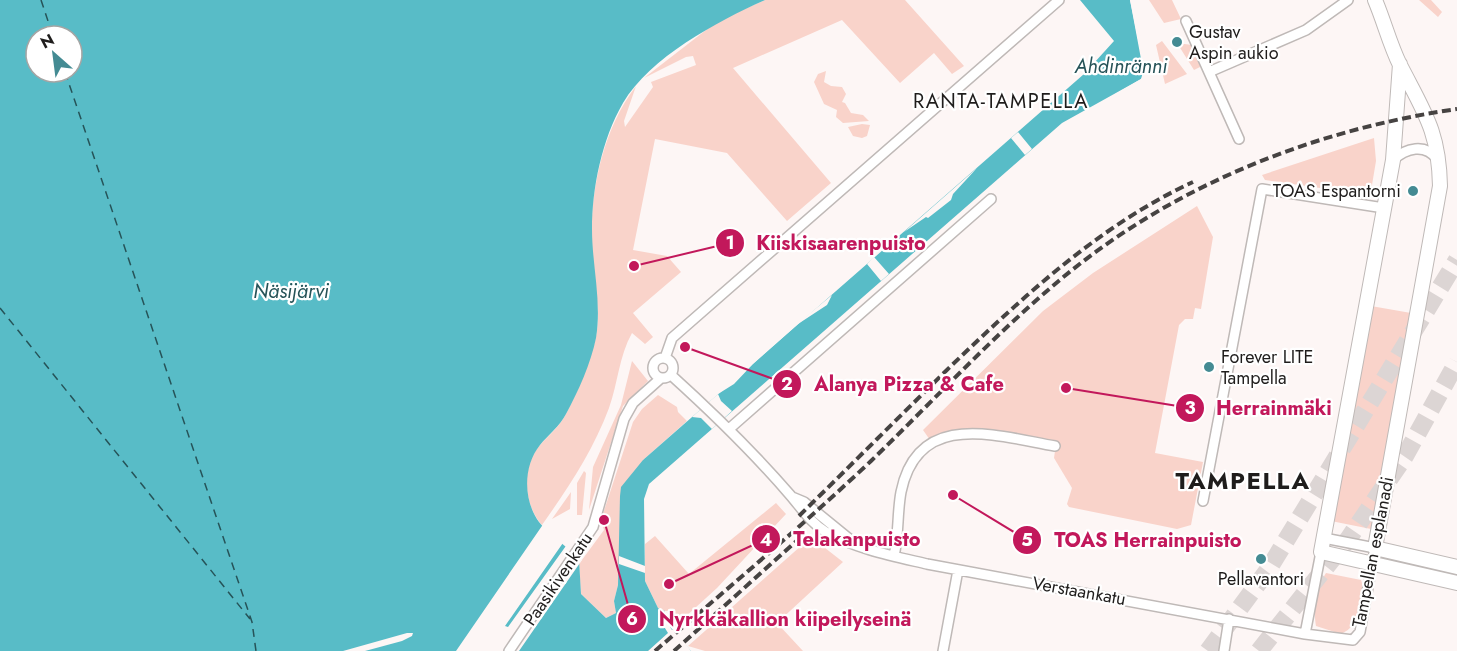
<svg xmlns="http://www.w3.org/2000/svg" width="1457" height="651" viewBox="0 0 1457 651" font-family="Jost,sans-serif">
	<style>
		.green { fill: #f9d3ca }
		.water { fill: #58bcc7; fill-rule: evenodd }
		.pier { fill: #fdf6f5 }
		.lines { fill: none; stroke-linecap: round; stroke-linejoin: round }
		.ferry { stroke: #265358; stroke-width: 1.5; stroke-dasharray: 8 6; stroke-linecap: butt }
		.highway-tunnel { stroke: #dcd5d4; stroke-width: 18; stroke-dasharray: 18 9; stroke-linecap: butt }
		.street-casing { stroke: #bfb9b7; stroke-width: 12 }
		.secondary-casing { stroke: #bfb9b7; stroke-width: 16 }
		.street { stroke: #fff; stroke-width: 9 }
		.secondary { stroke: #fff; stroke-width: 14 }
		.rail { stroke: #464342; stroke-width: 4; stroke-dasharray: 9 4.5; stroke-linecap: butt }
		.poi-dot { fill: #448b93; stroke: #fff; stroke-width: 2 }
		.labels { text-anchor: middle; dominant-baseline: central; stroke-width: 4.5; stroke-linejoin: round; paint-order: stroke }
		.poi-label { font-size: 18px; fill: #1f1d1c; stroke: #fff; text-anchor: start }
		.street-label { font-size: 18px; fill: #1f1d1c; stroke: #fff }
		.water-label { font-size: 20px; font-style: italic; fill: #265358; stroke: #fff }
		.neighbourhood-label { font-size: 20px; letter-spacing: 1.5px; fill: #1f1d1c; stroke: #fff }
		.district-label { font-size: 24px; font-weight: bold; letter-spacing: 1.5px; fill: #1f1d1c; stroke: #fff }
		.leader { fill: none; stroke: #c2185b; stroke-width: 2 }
		.callout-dot { fill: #c2185b; stroke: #fff; stroke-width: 2 }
		.mark-label { font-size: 18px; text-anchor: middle; font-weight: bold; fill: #fff }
		.callout-label { font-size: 20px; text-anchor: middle; font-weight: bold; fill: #c2185b; stroke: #fff; stroke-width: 4.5; stroke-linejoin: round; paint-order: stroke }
	</style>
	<rect width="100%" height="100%" fill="#fdf6f5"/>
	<path class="green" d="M765,0H905L964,66L952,74L934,53L900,83L842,20L733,68L831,183L787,221L727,153L655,139L633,250L667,256L681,272L633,313L653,337L645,344L632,333C619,356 618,383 609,408C593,451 568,488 542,525C523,504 521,467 540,445C549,435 560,426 566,414C578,391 588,366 595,341C602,313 594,287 592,260C588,201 600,133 636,86L624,121L625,127L653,87L651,82L696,65L693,56L686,57L644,78L719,20Z
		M1149,0H1172L1181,19L1164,23Z
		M1419,0H1431L1442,12L1438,17Z
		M1162,41L1187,74L1165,84L1156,45Z
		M1177,43L1192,45L1202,66L1194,70Z
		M826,71L824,82L831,86L842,87L846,94L842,102L845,103L851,113L863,115L869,121L843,123L836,117L837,110L824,104L814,82L818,74Z
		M862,124L870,125L867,136L862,138L853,136L848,127Z
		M1374,138L1376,161L1371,191L1343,186L1341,191L1265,180L1262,175Z
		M1197,206L1213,237L1201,309L1195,308L1193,319H1185L1179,325L1155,453L1203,462L1191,525L1177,529L1069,507L1067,504L1072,488L1054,458L1056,444C1012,436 972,419 930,440L923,430L1043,311L1093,273Z
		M1371,306L1411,313L1371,529L1331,521Z
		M632,361L648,381L623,406L589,510L593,467L621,405Z
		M658,395L677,407L678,412L687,421L643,460L619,560L618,585L614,601L616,613L606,618L581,594L579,564L604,530L601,520L633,422L642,409Z
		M584,471L586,473L582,515H577V483Z
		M571,492L570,509L552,519Z
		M776,503L786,514L717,588L672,629L661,609L658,608L645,581V544L655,536L689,574Z
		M811,537L843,562L777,623L803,651H705L688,646Z
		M1326,573L1361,580L1363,586C1360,606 1362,624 1341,634L1316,626C1313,610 1316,587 1326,573Z"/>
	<path class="water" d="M0,0H765C718,21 650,57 623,103C602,139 592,188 592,229C592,266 602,301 596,338C591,363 578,392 566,414C560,426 548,435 540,445C523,466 523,500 539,522C549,535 567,546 579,559L581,594L606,618L616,613L614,601L618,585L620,496L621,487L643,460L1084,74L1114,41L1080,0H1130L1144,69L1141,79L1062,123L649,484L644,499L645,581L658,608L665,611L669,625L691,651H0ZM36,36H72V72H36Z"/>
	<path class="pier" d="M1130,0H1133L1147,69L1146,76L1143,82L1089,113L1088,110L1141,79L1144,75Z
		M1018,132L1032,149L1025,155L1011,138Z
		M977,168L953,194L951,200L928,218L926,217L904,232Z
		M874,257L889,274L881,281L867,264Z
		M832,295L827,305L798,324L753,364L734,384L718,394L721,401L732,411L712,429L701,418L692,417L718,394L726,383Z
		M544,523L565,540L505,626L508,627L568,543L582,560L519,651H456Z
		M619,556L645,566V573L619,564Z
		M665,611H668L670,627L672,630L674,628L691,651H648L668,633L663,625Z
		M407,633H413L412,636L402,641L365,651H343Z"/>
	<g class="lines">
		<path class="ferry" d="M41,0L53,36
			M65,72L252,622L256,651
			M0,308L250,619"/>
		<path class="highway-tunnel" d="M1208,651L1268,570L1457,260
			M1259,651L1349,538L1405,456L1457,362"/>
		<defs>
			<path id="street" d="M1186,21L1239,139
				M1209,72L1306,30L1348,0
				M1393,160C1406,148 1425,143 1437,159
				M665,358L672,338L1059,0
				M653 368a10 10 0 1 1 20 0a10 10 0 1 1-20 0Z
				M671,375C713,413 754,453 791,496C802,509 811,523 826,532C857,549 893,556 927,564L1305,634
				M729,429L991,199
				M792,497L804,502L853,542
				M1203,501L1262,189L1384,208
				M1321,552L1305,634L1353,640L1360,632L1375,548L1324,538
				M894,556C899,535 897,513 901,492C918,409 997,436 1055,446
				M509,651L593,527L624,419L633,403L661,378
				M943,651L958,570
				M1224,651L1229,619"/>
			<path id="secondary" d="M1375,0C1384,21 1390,45 1400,65C1424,112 1439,131 1440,186L1375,548L1457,567
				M1400,64L1393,160L1321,552L1457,583"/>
		</defs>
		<use href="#street" class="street-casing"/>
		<use href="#secondary" class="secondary-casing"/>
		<use href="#street" class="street"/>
		<use href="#secondary" class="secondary"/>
		<path class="rail" d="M799,516C850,466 900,416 951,366C1024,296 1100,225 1193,182
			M655,651C728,588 801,527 871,461C934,400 994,335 1061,279C1174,185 1313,130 1457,109
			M674,651L801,537"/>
	</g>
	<g class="poi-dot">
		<circle cx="1177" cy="42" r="6"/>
		<circle cx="1413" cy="191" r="6"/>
		<circle cx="1209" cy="367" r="6"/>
		<circle cx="1261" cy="559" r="6"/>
	</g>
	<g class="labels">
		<g class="poi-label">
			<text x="1189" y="32">Gustav<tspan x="1189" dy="21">Aspin aukio</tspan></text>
			<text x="1401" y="191" text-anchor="end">TOAS Espantorni</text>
			<text x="1221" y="357">Forever LITE<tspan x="1221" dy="21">Tampella</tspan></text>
			<text x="1261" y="579" text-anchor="middle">Pellavantori</text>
		</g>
		<g class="street-label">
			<text transform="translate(1373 552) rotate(-79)">Tampellan esplanadi</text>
			<text transform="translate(558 579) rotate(-56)">Paasikivenkatu</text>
			<text transform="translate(1079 591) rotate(10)">Verstaankatu</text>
		</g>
		<g class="water-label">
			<text x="1121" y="66">Ahdinränni</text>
			<text x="291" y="291">Näsijärvi</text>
		</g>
		<g class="neighbourhood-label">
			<text x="1001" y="101">RANTA-TAMPELLA</text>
		</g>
		<g class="district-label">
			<text x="1243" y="480">TAMPELLA</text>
		</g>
	</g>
	<path class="leader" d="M634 266L730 243M685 347L787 384M1066 388L1190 408M669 584L766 539M953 495L1027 540M604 520L632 619"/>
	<g class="callout-dot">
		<circle cx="634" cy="266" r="6"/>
		<circle cx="685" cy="347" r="6"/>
		<circle cx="1066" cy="388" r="6"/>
		<circle cx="669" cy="584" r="6"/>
		<circle cx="953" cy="495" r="6"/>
		<circle cx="604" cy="520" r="6"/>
		<circle cx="730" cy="243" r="15"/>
		<circle cx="787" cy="384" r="15"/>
		<circle cx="1190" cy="408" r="15"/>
		<circle cx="766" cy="539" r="15"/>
		<circle cx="1027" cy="540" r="15"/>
		<circle cx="632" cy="619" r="15"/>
	</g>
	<g class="mark-label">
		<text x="730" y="249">1</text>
		<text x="787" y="390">2</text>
		<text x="1190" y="414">3</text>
		<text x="766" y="546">4</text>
		<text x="1027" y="546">5</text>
		<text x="632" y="625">6</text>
	</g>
	<g class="callout-label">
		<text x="841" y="250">Kiiskisaarenpuisto</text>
		<text x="909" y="391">Alanya Pizza &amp; Cafe</text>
		<text x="1274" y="415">Herrainmäki</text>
		<text x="857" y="546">Telakanpuisto</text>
		<text x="1148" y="547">TOAS Herrainpuisto</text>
		<text x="785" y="626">Nyrkkäkallion kiipeilyseinä</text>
	</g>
	<g transform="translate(54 54) rotate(332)"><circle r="28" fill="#ffffff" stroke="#a5a5a4" stroke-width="1.5"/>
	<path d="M0-4.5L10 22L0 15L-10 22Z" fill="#448b93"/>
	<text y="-9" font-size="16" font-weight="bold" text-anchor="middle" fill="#1f1d1c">N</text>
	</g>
</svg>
